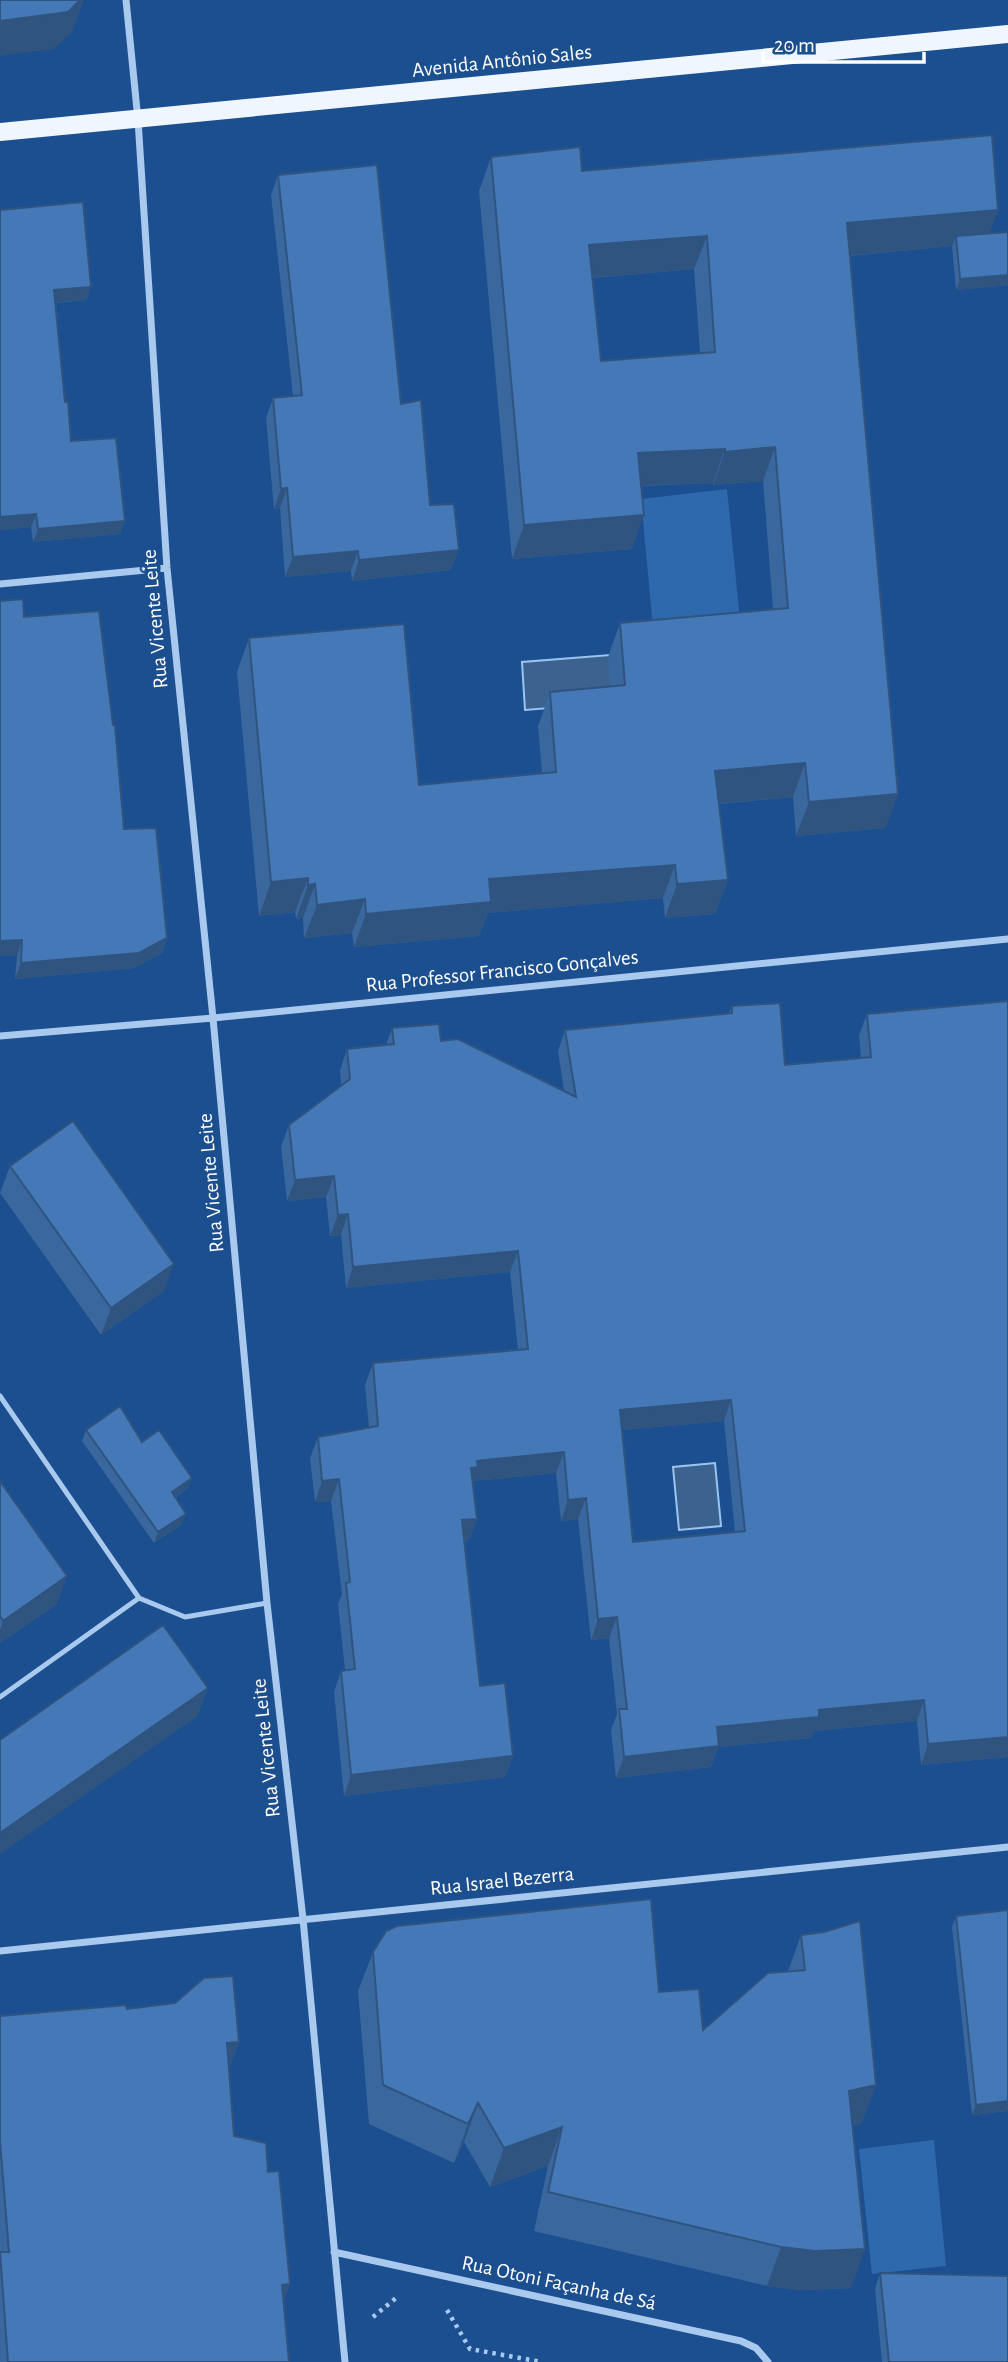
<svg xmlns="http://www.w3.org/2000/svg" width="1008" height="2362" viewBox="0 0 1008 2362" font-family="'Alegreya Sans',sans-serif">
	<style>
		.green { fill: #2e69ad }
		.water { fill: #3c6290; stroke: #9cc4f0; stroke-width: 2 }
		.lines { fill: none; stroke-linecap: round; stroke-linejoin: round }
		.path { stroke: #a9c9ee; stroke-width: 4.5; stroke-dasharray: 3.5 5; stroke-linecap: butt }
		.lane { stroke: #a9c9ee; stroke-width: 5 }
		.street { stroke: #a9c9ee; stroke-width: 7 }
		.primary { stroke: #f0f6ff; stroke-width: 18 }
		.wall { fill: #3a679d; fill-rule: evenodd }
		.shaded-wall { fill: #305480 }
		.building { fill: #4478b7; stroke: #305480; stroke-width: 2; fill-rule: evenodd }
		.labels { text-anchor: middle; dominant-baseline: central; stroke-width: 7; stroke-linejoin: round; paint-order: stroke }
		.street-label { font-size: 21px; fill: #fff; stroke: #1b4f8f }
	</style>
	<rect width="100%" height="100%" fill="#1b4f8f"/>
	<path class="green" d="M727,489L742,640L655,649L641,499Z
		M934,2140L946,2266L872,2274L859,2149Z"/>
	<path class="water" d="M623,654L625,702L525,710L522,662Z
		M715,1463L721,1526L679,1530L673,1467Z"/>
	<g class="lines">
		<path class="path" d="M447,2310L470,2349L542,2362
			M373,2317L396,2298"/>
		<path class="lane" d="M0,1396L139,1598L185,1617L267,1603
			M0,1697L139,1598"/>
		<path class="street" d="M126,0L138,120L167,568L213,1018L267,1603L303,1919L345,2362
			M0,584L167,568
			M0,1036L213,1018L1008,939
			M0,1951L1008,1847
			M334,2252L741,2341L756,2348L768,2362"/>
		<path class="primary" d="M0,132L1008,34"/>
	</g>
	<path class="wall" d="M491,157L582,171L998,210L989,233L1008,232V285L956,290L952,246L850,256L886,828L796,836L793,797L719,804L728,880L715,914L665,918L663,898L488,913L479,936L354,947L352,933L304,938L303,918L296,919L295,912L259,916L237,672L249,638L419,785L542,773L538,726L550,692L610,686L608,657L620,623L773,609L763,481L713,485V483L641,486L632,549L512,559L479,191ZM694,269L700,353L601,361L593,278Z
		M278,175L430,505L451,570L352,581L351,571L285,577L280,508L274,509L266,418L273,398L293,396L271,195Z
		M0,210L91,287L86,300L56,303L65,402L71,441L125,521L120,534L33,542L31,527L0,530Z
		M0,601L24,617L124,829L167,938L162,953L134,968L15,979L17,956H0Z
		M732,1006L785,1065L861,1058L859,1035L867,1014L1008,1757L921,1765L917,1721L814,1731L811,1738L718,1747L711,1767L616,1778L611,1730L617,1714L609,1638L591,1640L578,1519L561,1521L556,1473L473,1481L477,1519L469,1540L464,1541L480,1686L513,1756L505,1777L344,1796L334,1692L341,1671L345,1670L338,1604L342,1594L331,1501L315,1502L310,1458L318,1437L369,1428L365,1385L373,1363L518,1350L510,1272L346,1288L341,1235L330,1236L326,1197L287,1201L281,1146L289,1125L341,1086L340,1070L347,1049L386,1045L392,1028L441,1041L564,1091L558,1051L565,1030L729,1013ZM724,1421L735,1532L633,1542L622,1430Z
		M10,1166L164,1291L101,1335L0,1193Z
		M86,1430L142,1442L188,1488L176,1497L182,1524L154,1543L82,1441Z
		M0,1481L57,1604L0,1643Z
		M956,1916L1008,2111L972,2115L952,1927Z
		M801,1935L876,2085L861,2124L852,2126L851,2288L801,2290L767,2286L534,2231L548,2166L490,2187L464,2142L454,2163L369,2124L358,1991L373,1952L659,1992L703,2030L788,1971Z
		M0,2016L239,2042L230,2066H229L234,2136L268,2172L290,2284L283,2302L289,2362H0Z
		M880,2273L1008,2362H882L875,2289Z"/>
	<path class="shaded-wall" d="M80,0H84L72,32L54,49L0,56V21Z
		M998,210L986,243L956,236L952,246L835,257L847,223Z
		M707,236L694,269L577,279L589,245Z
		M1008,275V285L956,290L960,279Z
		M91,287L86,300L49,303L54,290Z
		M775,447L763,481L713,485L725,452Z
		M725,449L713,483L626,486L638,453Z
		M287,488L280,508L274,509L281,489Z
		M36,514L31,527L0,530V517Z
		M644,515L632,549L512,559L524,525Z
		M125,521L120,534L33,542L38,529Z
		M459,550L451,570L352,581L359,560Z
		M358,551L351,571L285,577L293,557Z
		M805,763L793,797L703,805L715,771Z
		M898,794L886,828L796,836L809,802Z
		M675,865L663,898L488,913L479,936L354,947L366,914L489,879Z
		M308,878L295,912L259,916L271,882Z
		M728,880L715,914L665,918L677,884Z
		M315,884L303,918L296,919L308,885Z
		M365,899L352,933L304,938L317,905Z
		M167,938L162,953L134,968L15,979L21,963Z
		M22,940L17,956H0V941Z
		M334,1176L326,1197L287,1201L295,1180Z
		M348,1214L341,1235L330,1236L338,1215Z
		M518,1251L510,1272L346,1288L353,1267Z
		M174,1264L164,1291L101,1335L111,1308Z
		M731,1400L724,1421L612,1431L620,1410Z
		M564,1452L556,1473L473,1481L471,1468L477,1461Z
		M192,1478L188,1488L168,1502L172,1492Z
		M339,1479L331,1501L315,1502L322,1481Z
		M586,1498L578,1519L561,1521L568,1500Z
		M186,1514L182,1524L154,1543L158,1532Z
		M477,1519L469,1540L454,1541L462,1520Z
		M67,1576L57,1604L0,1643V1630L3,1621Z
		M617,1617L609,1638L591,1640L598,1619Z
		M208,1688L198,1716L0,1854V1833Z
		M924,1700L917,1721L814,1731L811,1738L718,1747L711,1767L616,1778L624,1757L717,1727L819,1710Z
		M1008,1737V1757L921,1765L928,1744Z
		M513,1756L505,1777L344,1796L351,1775Z
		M239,2042L230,2066L218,2067L227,2043Z
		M876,2085L861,2124L835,2130L849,2091Z
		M1008,2101V2111L972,2115L976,2105Z
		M478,2103L464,2142L454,2163L468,2124Z
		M562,2127L548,2166L490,2187L504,2148Z
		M781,2247L865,2249L851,2288L801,2290L767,2286Z
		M290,2284L281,2308L282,2285Z"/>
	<path class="building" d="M0,0H80L68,12L0,21Z
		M992,135L998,210L847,223L898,794L809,802L805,763L715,771L728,880L677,884L675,865L489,879L491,902L366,914L365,899L317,905L315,884L308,885V878L271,882L249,638L404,624L419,785L556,772L550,692L625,685L620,623L788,608L775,447L725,452V449L638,453L644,515L524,525L491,157L580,147L582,171ZM707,236L715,352L601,361L589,245Z
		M377,165L401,404L421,400L430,505L454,504L459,550L359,560L358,551L293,557L287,488L281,489L273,398L302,395L278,175Z
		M83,202L91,287L54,290L65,402H68L71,441L116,438L125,521L38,529L36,514L0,517V210Z
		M1008,232V275L960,279L956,236Z
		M23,599L24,617L99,611L113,725L115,726L124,829L156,828L167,938L139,953L21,963L22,940L0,941V601Z
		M1008,1001V1737L928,1744L924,1700L819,1710V1717L717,1727L719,1746L624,1757L619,1709H627L617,1617L598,1619L586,1498L568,1500L564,1452L477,1461L478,1467L471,1468L477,1519L462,1520L480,1686L505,1683L513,1756L351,1775L341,1671L355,1669L346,1583L350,1582L339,1479L322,1481L318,1437L378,1426L373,1363L528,1349L518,1251L353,1267L348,1214L338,1215L334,1176L295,1180L289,1125L350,1079L347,1049L394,1044L392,1028L439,1024L441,1041L458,1039L576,1097L565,1030L732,1013V1006L780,1003L785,1065L871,1057L867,1014ZM731,1400L745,1531L633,1542L620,1410Z
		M73,1121L174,1264L111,1308L10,1166Z
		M120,1406L142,1442L159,1430L192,1478L172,1492L186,1514L158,1532L86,1430Z
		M0,1481L67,1576L3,1621L0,1616Z
		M163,1625L208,1688L0,1833V1740Z
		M651,1899L659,1992L699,1989L703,2030L768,1973L805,1970L801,1935L824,1932L860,1921L876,2085L849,2091L865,2249L815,2251L781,2247L548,2192L562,2127L504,2148L478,2103L468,2124L383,2085L373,1952L386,1931L397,1926Z
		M1008,1910V2101L976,2105L956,1916Z
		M233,1976L239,2042L227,2043L234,2136L266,2143L268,2172L279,2171L290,2284L282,2285L289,2362H8L0,2252H9L0,2141V2016L126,2005L127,2009L175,2003L204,1978Z
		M880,2273L1008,2276V2362H889Z"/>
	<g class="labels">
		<g class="street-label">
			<text transform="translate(502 61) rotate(-6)">Avenida Antônio Sales</text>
			<text transform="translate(155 619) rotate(-95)">Rua Vicente Leite</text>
			<text transform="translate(502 971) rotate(-6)">Rua Professor Francisco Gonçalves</text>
			<text transform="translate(211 1183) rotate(-95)">Rua Vicente Leite</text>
			<text transform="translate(266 1748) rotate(-96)">Rua Vicente Leite</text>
			<text transform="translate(502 1881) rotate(-6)">Rua Israel Bezerra</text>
			<text transform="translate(559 2283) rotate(12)">Rua Otoni Façanha de Sá</text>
		</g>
	</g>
	<path d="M763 52v10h161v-10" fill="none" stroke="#ffffff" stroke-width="3.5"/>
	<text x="774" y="52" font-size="21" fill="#ffffff" stroke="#1b4f8f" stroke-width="5" paint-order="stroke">20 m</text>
</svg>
